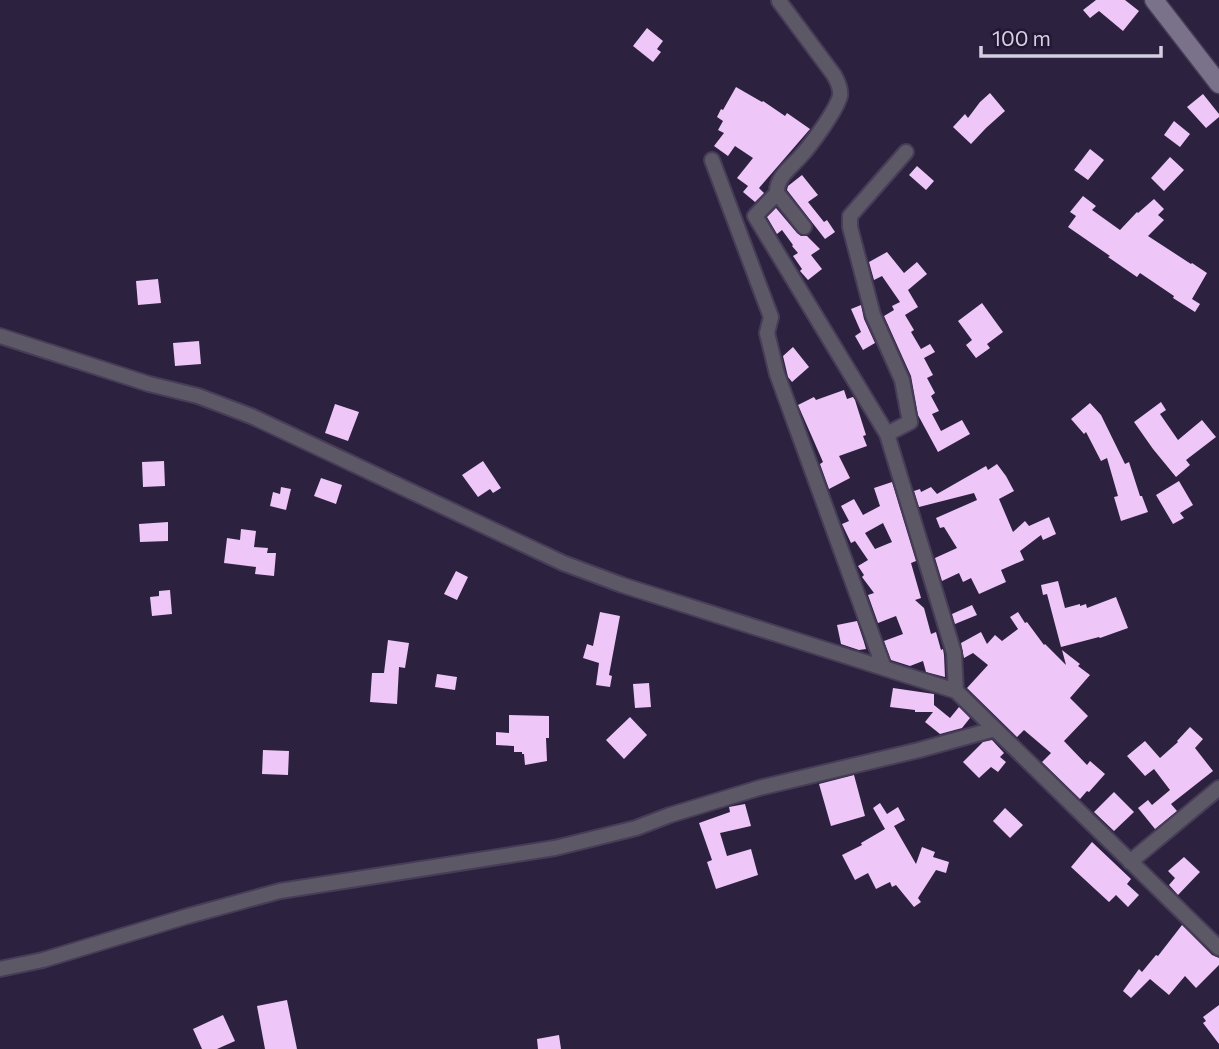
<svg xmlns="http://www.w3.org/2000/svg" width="1219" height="1049" viewBox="0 0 1219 1049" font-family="Commissioner,sans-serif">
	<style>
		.building { fill: #eec6f7; fill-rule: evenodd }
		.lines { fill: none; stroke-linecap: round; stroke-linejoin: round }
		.street-casing { stroke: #473d58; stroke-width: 18 }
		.secondary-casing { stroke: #473d58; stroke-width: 21 }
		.street { stroke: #5c5866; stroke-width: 14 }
		.secondary { stroke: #7a728a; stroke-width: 18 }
	</style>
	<rect width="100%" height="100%" fill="#2c213e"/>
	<path class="building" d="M1096,0H1125L1139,11L1123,31L1099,11L1090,18L1083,10Z
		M647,28L663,41L657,49L661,52L653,62L633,46Z
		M736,87L762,102L763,101L785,116L787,113L810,129L759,188L764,193L755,202L743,192L748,186L737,178L753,158L735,146L728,156L714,146L724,133L718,130L723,121L717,117L721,109L723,110Z
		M990,93L1005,111L986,128L971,144L953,127L965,114L968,118L980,102Z
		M1203,94L1219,114V117L1206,128L1187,107Z
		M1174,121L1190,134L1180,147L1164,135Z
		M1090,149L1104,160L1088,180L1074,170Z
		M1170,157L1184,170L1164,191L1151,178Z
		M917,166L934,181L926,190L909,175Z
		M802,175L818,195L808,202L824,222L827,220L835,232L825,239L787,190L788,186Z
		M1083,196L1096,206L1092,210L1120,230L1137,212L1138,213L1154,199L1164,209L1158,215L1164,220L1148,236L1191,264L1192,263L1207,273L1192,299L1200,304L1195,312L1173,298L1174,296L1140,273L1137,277L1108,257L1110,256L1068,227L1076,216L1070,212Z
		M776,208L797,233L801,236H807L820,249L811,255L822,269L808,280L800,271L802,269L793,256L798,253L792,246L793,245L782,230L777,234L767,217Z
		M887,252L904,273L917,262L927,274L908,290L918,307L905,315L914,330L911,332L921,349L930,344L935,352L924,358L933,375L927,378L935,393L931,396L939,411L932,414L941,431L962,420L970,434L938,452L918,415L911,376L884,316L894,310L892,306L900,302L882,276L874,280L869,262Z
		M158,279L161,303L138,305L136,281Z
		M982,303L1003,332L987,344L990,348L976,358L966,345L972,340L958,321Z
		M861,305L864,319L875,343L863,350L855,336L861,332L851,309Z
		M199,341L201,364L175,366L173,343Z
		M793,347L809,367L792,382L788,377L783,356Z
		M844,390L847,399L853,397L855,400L866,435L863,436L867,446L839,456L850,478L829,489L820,464L823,462L798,405L814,397L816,400Z
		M1161,402L1166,410L1160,414L1178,440L1202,420L1216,437L1186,460L1190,465L1176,477L1153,449L1134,422Z
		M1090,403L1101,415L1125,464L1129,462L1140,496H1142L1148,512L1121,521L1114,497L1118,496L1107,458L1101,461L1086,432L1084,434L1071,419Z
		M335,404L359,412L348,441L325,433Z
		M164,461L165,486L143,487L142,462Z
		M483,461L501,488L493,493L490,489L478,497L462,475Z
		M997,464L1006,476L1014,491L999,499L1013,532L1025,521L1029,526L1049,517L1056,534L1043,540L1041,535L1020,551L1024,560L1001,570L1006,582L979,594L971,578L963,582L959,573L942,581L935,558L957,548L944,527L940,528L936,518L977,500L974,493L919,507L914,491L920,489L921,492L931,487L937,494L986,466L988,470Z
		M321,478L342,485L336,504L314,496Z
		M1179,481L1193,505L1180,513L1184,518L1173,524L1156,495Z
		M892,482L916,561L911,563L921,598L915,600L924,608L931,634L936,632L941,650L943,649L944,655L945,677L926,672L923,661L910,666L891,660L884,641L903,634L896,616L878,623L868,595L874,593L862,577L864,575L858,566L868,560L855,541L851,543L842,524L849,521L841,506L854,499L863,515L880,506L874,488ZM883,523L892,542L875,549L865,533Z
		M281,487L291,489L286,510L270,506L273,492L280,494Z
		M168,522V541L140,542L139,524Z
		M241,529L256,531L254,547L268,548L267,553H276L274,576L255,574L256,567L224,563L227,538L240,540Z
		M456,571L468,577L457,600L444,594Z
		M1058,581L1065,608L1080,604V606L1086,604L1087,608L1116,597L1128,628L1100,638L1099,637L1061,647L1047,594L1043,595L1041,585Z
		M170,590L172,614L152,616L150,597L159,596V591Z
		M972,605L977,615L955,624L952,614Z
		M600,612L620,616L609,675L612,676L610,687L596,685L599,663L583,658L587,644L593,646Z
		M1018,612L1025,623L1027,622L1044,645L1045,644L1066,665L1062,650L1080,664L1078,666L1090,675L1070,698L1088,716L1064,741L1087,765L1090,761L1105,774L1089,792L1087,791L1080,799L1042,762L1051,753L1024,730L1017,737L967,688L988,665L973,653L964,658L961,643L981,632L987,644L995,635L1002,641L1018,629L1010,617Z
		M857,621L864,642L866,649L859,650L841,644L837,625Z
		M388,640L409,643L405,668L399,667L397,704L370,702L372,673H384Z
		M437,674L457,677L455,690L435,687Z
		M649,683L651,707L635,708L633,684Z
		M893,688L934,694V705L950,718L959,707L970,718L962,728L940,734L925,722L933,712H915V710L890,707Z
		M509,715L549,716V738H546L547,761L525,765L524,754H522V752H514V746L496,745V732L509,733Z
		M630,717L647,735L624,759L606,740Z
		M1190,727L1203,739L1195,748L1213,771L1171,804L1177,811L1155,829L1138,808L1148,800L1152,805L1170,790L1154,769L1145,776L1127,756L1145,741L1160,758L1178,742L1177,741Z
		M992,740L1004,753L1000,757L1006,762L998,772L991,767L979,778L963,762L983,742Z
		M263,750L289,751L288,775L262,774Z
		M854,775L865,816L831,826L819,784Z
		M1114,792L1134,812L1114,831L1094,812Z
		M880,803L887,814L898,807L905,820L894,826L916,864L922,847L935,852L933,857L949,862L946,873L936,870L918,898L921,902L914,907L896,885L892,887L890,882L876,889L868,873L855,880L842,855L862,845L861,843L885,829L873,808Z
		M745,804L751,826L720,833L727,856L751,849L758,875L716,889L707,862L712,860L699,823L730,812L729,807Z
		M1005,808L1023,825L1010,838L993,821Z
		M1092,842L1131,879L1127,884L1139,895L1128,907L1116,895L1109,902L1071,867Z
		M1184,857L1200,872L1178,895L1169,885L1175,878L1168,871Z
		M1182,925L1212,955L1219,958V965L1196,988L1185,976L1169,995L1150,979L1131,998L1123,991L1139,969L1142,972L1156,955L1158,956Z
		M287,1000L297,1049H265L257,1006Z
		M1219,1005V1044L1203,1023L1206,1021L1203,1017Z
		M223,1015L235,1041L217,1049H202L193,1029Z
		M559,1035L561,1049H538L537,1039Z"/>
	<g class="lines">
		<defs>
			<path id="street" d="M779,1L834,75C838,82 841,89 840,96C836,111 811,145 800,157C790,168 776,178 777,193L755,216L887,434L954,653L956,691
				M712,160L771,317L767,333L777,374L884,668
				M777,193L804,227
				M0,336L149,384L198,396L251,416L563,563L622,585L956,691L1219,948
				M887,434L910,422L902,380L873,315L850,227V216L906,152
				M1130,862L1219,788
				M0,969L43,960L188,916L280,891L555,848L636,828L670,815L759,788L919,750L995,729"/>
			<path id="secondary" d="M1154,0L1219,84"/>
		</defs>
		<use href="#street" class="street-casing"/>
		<use href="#secondary" class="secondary-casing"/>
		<use href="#street" class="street"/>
		<use href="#secondary" class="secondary"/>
	</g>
	<path d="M981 46v10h180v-10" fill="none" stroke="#d5cfe2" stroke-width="3.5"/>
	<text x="992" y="46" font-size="21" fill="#d5cfe2" stroke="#221734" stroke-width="5" paint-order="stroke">100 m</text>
</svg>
